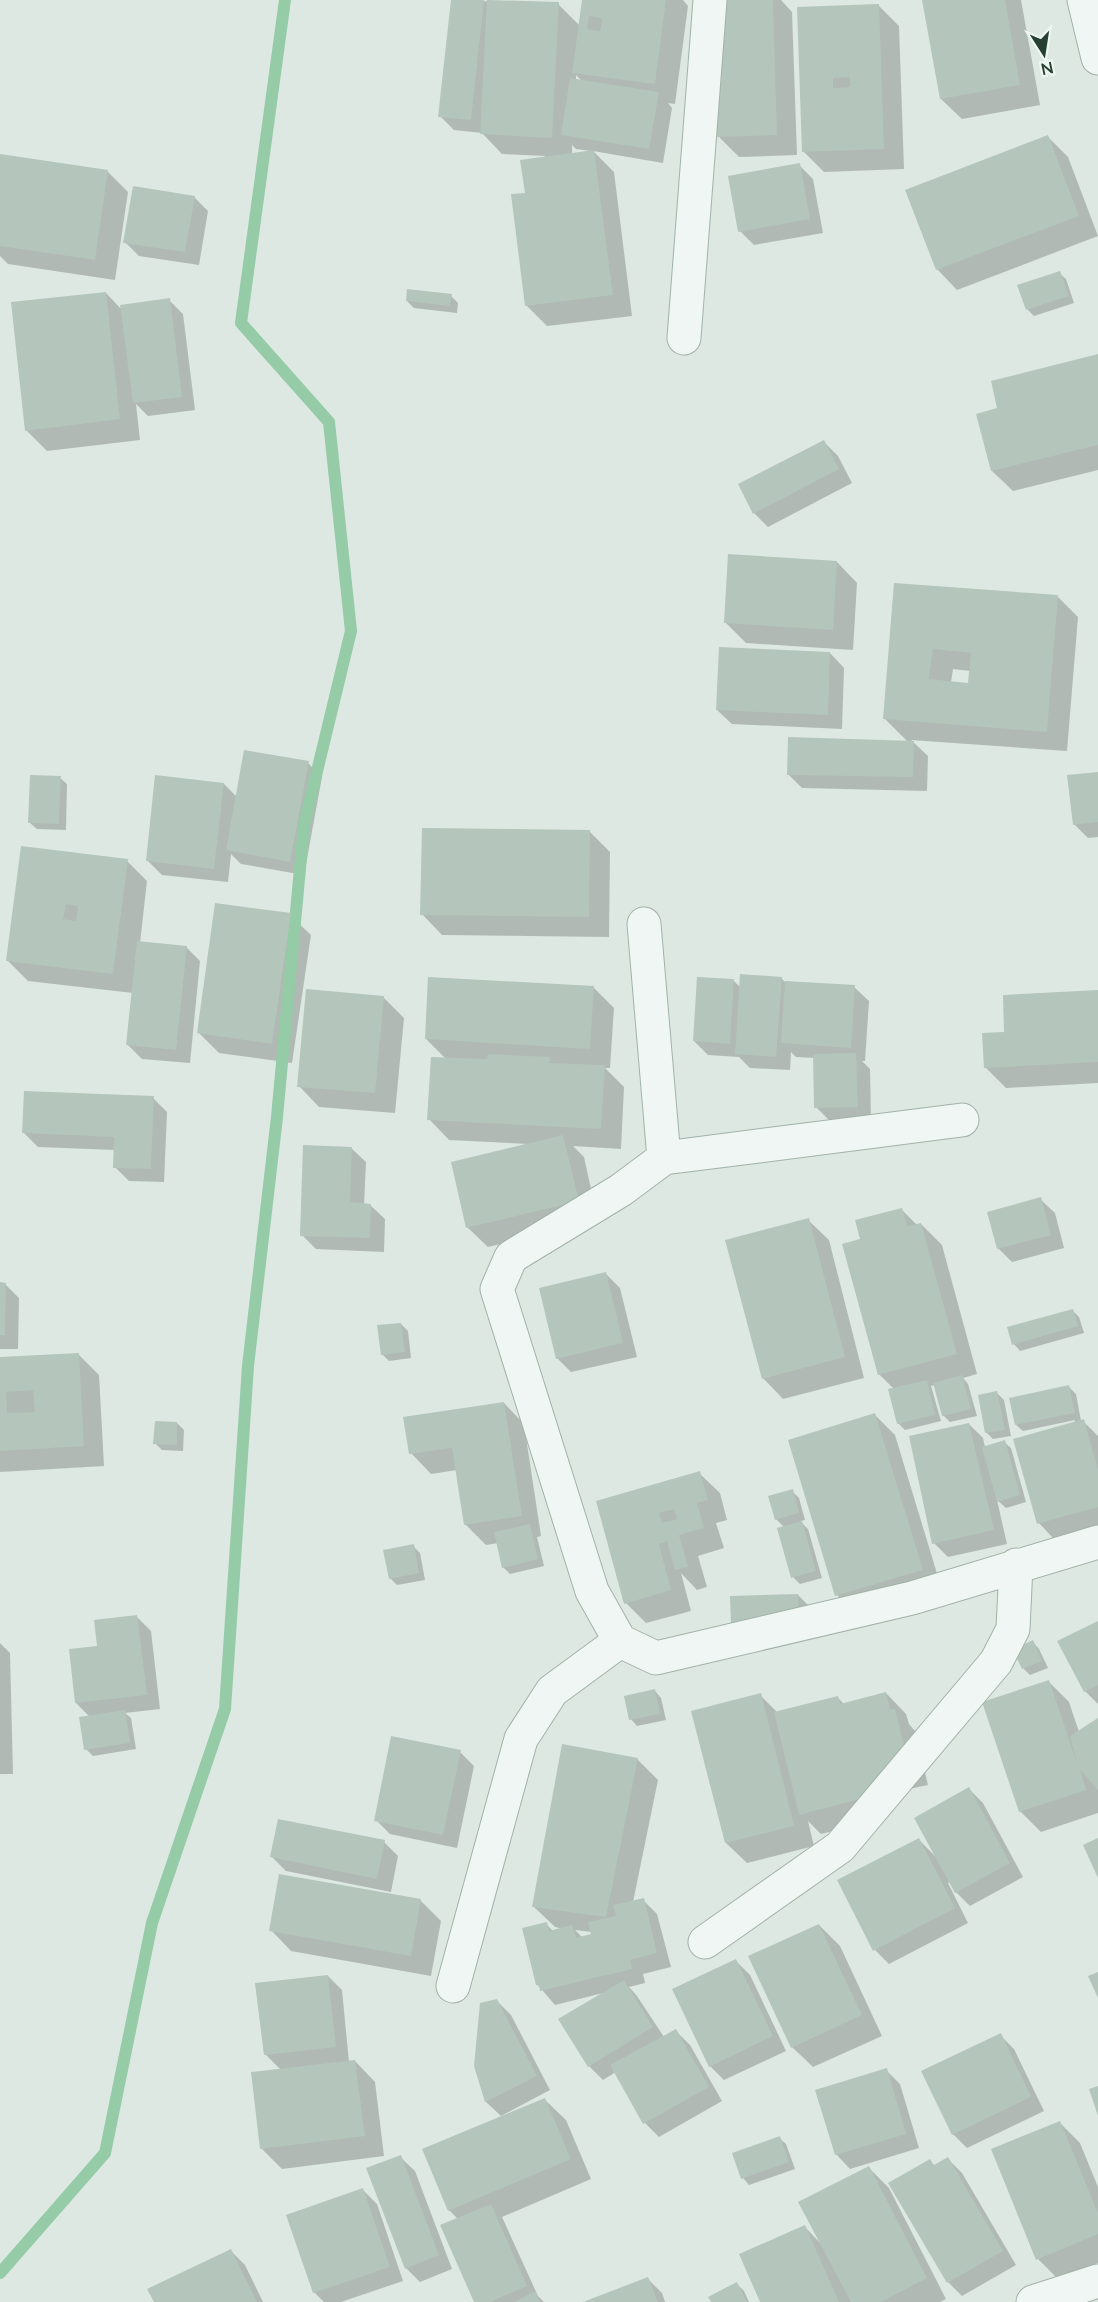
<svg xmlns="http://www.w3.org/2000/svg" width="1098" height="2302" viewBox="0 0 1098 2302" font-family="Lato,sans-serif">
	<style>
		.shadow { fill: #0003; fill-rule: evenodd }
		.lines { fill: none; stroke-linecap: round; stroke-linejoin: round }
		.stream { stroke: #95cba6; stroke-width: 12 }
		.building { fill: #b4c5bb; fill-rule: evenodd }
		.minor-casing { stroke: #a2b2a9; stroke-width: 35 }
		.minor { stroke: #f0f6f3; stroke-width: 33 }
	</style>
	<rect width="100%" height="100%" fill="#dde8e2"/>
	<path class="shadow" d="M452,0L558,4L580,26L584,0H683L688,6L675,104L668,103L672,108L663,163L593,151L614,172L632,316L547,326L527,306L526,194L545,156L502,154L482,133L454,130L440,116ZM576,75L582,81L576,80ZM572,145L576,149L591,151L572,154Z
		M714,0H781L792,12L797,155L739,157L718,136Z
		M923,0H1021L1040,105L962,119L941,99Z
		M878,5L899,26L904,169L824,172L804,152L798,8Z
		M1048,137L1068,157L1098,236L957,290L937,269Z
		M0,155L107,171L128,192L115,280L8,264L0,256Z
		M799,165L813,179L823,233L754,245L740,231Z
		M194,197L208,211L199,265L139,256L125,242Z
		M1059,273L1066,279L1074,303L1034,316L1028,310L1019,286Z
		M106,293L122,310L169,300L183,314L195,410L148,416L136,404L140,440L47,451L26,430Z
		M451,296L458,303L457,313L414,308L407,301Z
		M1098,355V470L1013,491L992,471L999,410Z
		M824,442L838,456L852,483L768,527L754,513Z
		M837,562L857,583L853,650L746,643L726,623Z
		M896,585L1058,597L1078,617L1067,751L911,740L928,756L927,791L802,788L788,774L908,742L885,719ZM953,669L971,671L969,684L951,682Z
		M830,653L844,668L842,729L732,724L717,710Z
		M308,763L322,777L304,875L241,864L231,854L228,882L162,875L147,860L224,784L237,797Z
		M1098,773V837L1088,838L1074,824Z
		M60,778L67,784L66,830L37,829L30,823Z
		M590,832L610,852L609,937L442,935L422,914Z
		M22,848L127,861L147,881L140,943L186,947L200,961L190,1063L142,1059L128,1045L133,993L28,981L7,960Z
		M290,915L311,935L292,1063L219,1053L199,1033Z
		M781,978L785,982L854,987L869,1001L865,1061H862L870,1069L871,1121H830L816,1107L815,1058L796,1057L791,1052L790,1070L750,1068L739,1057L708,1055L694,1041L734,981L740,987Z
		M593,987L614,1008L610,1068H605L624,1087L621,1149L573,1146L584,1157L598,1221L488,1247L467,1227L528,1144L449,1140L429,1119L446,1059L426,1039Z
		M1098,992V1083L1006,1088L985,1067L1006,1034Z
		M384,998L404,1018L395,1113L319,1107L299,1086Z
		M153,1098L167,1112L164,1182L129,1181L115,1167V1150L38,1147L24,1133Z
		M351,1148L366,1162L364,1205H370L385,1219L384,1252L316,1249L302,1235Z
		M1040,1199L1055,1213L1064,1248L1012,1262L998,1248Z
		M901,1209L917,1225L921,1224L942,1245L977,1374L963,1378L968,1384L977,1416L950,1422L943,1415L936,1385L931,1386L941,1421L905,1430L898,1423L894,1389L879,1374L862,1240Z
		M808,1220L829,1240L864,1378L783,1399L763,1378Z
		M606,1274L620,1288L637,1357L571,1372L557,1358Z
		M0,1284H5L19,1298L18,1349H0Z
		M1072,1310L1079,1317L1084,1333L1020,1351L1014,1344Z
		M401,1324L408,1331L411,1358L389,1361L382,1354Z
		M78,1354L99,1375L104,1466L0,1472V1359Z
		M1069,1387L1076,1394L1081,1421H1083L1098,1436V1525L1053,1538L1039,1523L1075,1420L1023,1431L1016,1425Z
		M997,1393L1004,1400L1011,1436L993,1439L986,1432Z
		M504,1403L524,1424L541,1536L537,1537L544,1566L510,1574L503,1567L498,1543L486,1545L465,1524L457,1470L431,1474L411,1453Z
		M875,1415L895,1435L942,1590L857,1616L837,1595Z
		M177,1423L184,1430L183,1451L162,1450L155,1443Z
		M969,1424L983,1438L985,1447L1004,1442L1011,1448L1026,1502L1006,1508L997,1500L1007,1544L948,1557L934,1543Z
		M699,1473L720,1493L727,1520L716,1523L724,1548L698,1556L707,1587L697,1590L681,1573L691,1611L646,1623L626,1603L597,1502Z
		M792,1491L799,1498L805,1520L800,1521L808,1529L822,1578L800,1584L793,1577L784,1527L776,1519Z
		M413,1546L420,1553L425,1580L397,1585L390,1578Z
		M798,1595L812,1609L746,1637L732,1623Z
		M137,1617L151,1631L160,1709L125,1713L131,1718L136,1749L93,1756L86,1749L90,1717L76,1703L98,1647Z
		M1098,1622V1704L1085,1691Z
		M1033,1642L1039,1649L1048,1668L1030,1675L1023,1668Z
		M0,1643L10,1653L13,1774H0Z
		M1049,1682L1069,1702L1079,1732L1098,1720V1813L1041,1832L1020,1811Z
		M655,1691L661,1698L666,1720L637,1726L631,1719Z
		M886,1693L906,1714L909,1724L915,1731L928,1785L909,1789L884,1818L821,1834L808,1821L814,1846L747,1863L726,1843L692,1712L760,1695L778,1713L838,1698L844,1704Z
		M460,1752L474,1766L457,1848L390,1834L376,1820Z
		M637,1759L658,1780L633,1902L643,1900L657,1914L671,1967L643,1974L645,1983L629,1987L637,1996L664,2037L676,2031L690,2045L722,2101L659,2137L645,2123L616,2072L603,2080L589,2066L603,1993L555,2005L537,1984L546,1924L553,1931L564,1929L555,1927L534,1907ZM575,1930L592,1932L593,1935L583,1938Z
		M969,1789L983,1803L1023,1877L970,1906L956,1892L950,1882L948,1883L968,1923L889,1964L875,1950L919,1840L936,1857Z
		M384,1842L398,1856L391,1892L286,1871L272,1857Z
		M420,1900L441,1921L431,1976L291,1951L271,1930Z
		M819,1925L840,1946L882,2036L813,2067L792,2047Z
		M736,1961L750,1975L786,2051L724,2080L710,2066L674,1990Z
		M328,1976L342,1990L349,2062L355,2061L375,2082L384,2156L282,2169L262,2149L253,2073L281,2070L265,2054Z
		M497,2001L511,2015L550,2090L501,2116L486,2102L475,2066Z
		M1000,2035L1014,2049L1044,2111L967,2148L953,2134Z
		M886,2070L900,2084L919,2148L850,2169L836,2154Z
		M545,2100L566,2120L591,2179L502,2217L538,2296L544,2302H475L458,2219L449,2210Z
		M1060,2123L1080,2143L1098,2187V2263L1058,2279L1038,2259Z
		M779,2138L786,2144L795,2169L749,2185L743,2178L734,2154Z
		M400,2157L415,2171L452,2269L420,2282L406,2268Z
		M948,2159L962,2173L1016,2265L962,2296L948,2282L935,2166Z
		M869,2168L889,2188L946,2299L940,2302H761L805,2227L821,2244Z
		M363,2190L377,2204L403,2281L341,2302H324L314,2292Z
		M231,2251L245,2265L263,2302H155Z
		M648,2279L662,2293L665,2302H586Z
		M737,2284L744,2291L749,2302H713Z"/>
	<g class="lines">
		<path class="stream" d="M0,2273L105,2153L152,1923L225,1709L248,1366L277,1117L304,825L351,631L329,422L241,323L285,0"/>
	</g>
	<path class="building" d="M451,0H484L471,120L438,117Z
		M487,0L559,2L552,138L480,134Z
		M582,0H666L655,84L572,73ZM589,16L602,18L600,31L587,29Z
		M713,0H773L777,135L717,137Z
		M922,0H1005L1020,85L940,99Z
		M879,4L884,149L802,152L797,7ZM850,77V87L833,88V78Z
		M570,78L659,92L649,149L561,135Z
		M1048,135L1079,216L936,270L905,190Z
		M594,150L613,295L525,306L511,194L525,193L520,160Z
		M0,154L108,170L95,260L0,246Z
		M800,163L810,219L738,232L728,176Z
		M133,186L195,196L185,252L123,243Z
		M1060,271L1069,296L1026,310L1017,285Z
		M407,289L452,294L450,306L406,301Z
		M106,292L120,419L25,431L11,302Z
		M170,298L182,397L133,403L120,305Z
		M1098,354V445L991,471L976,414L997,408L991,381Z
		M824,440L839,469L753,514L738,484Z
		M728,554L837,561L833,630L724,623Z
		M894,583L1058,595L1047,732L883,719ZM933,649L971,653L968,683L929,679Z
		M719,647L830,652L828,715L716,710Z
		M788,737L914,741L913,777L787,775Z
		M244,750L309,761L290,862L226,850Z
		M1098,772V822L1073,825L1067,775Z
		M30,775L61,776L59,824L28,823Z
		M155,775L224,783L214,869L146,861Z
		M422,828L590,830L589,917L420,915Z
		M21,846L128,859L113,974L6,961ZM66,904L78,906L76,921L63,919Z
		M215,903L291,913L272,1044L197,1033Z
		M137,941L187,946L176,1050L126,1045Z
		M740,974L782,977L776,1057L735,1054Z
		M428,977L594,986L590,1049L425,1039Z
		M697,977L734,979L730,1044L693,1041Z
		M785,981L855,985L851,1048L781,1043Z
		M306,989L384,996L375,1093L297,1087Z
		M1098,990V1062L984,1068L982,1033L1004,1032L1003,995Z
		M856,1053L858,1107L814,1108L813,1054Z
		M488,1054L550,1057L549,1063L605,1065L601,1129L427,1120L431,1057L487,1059Z
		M24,1091L154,1096L151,1169L113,1168L114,1137L22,1133Z
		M563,1135L579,1201L466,1228L451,1162Z
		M303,1145L352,1147L350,1202L371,1204L370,1238L300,1236Z
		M1041,1197L1051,1235L997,1249L987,1212Z
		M902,1208L907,1226L921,1223L957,1354L878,1375L842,1244L860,1239L855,1220Z
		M809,1218L845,1357L762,1379L725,1240Z
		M606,1272L623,1343L556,1359L539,1288Z
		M0,1282L6,1283L5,1335H0Z
		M1073,1309L1078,1326L1012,1345L1007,1327Z
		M401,1323L405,1352L381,1355L377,1325Z
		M79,1353L84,1446L0,1451V1357ZM33,1390L35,1412L7,1413L6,1392Z
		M962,1375L971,1409L942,1416L933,1383Z
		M927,1380L935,1415L897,1424L888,1389Z
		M1069,1385L1075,1413L1015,1425L1009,1398Z
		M997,1391L1005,1430L985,1433L978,1395Z
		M504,1402L522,1516L464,1525L452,1448L409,1454L403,1417Z
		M875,1413L923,1570L835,1596L788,1440Z
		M1084,1419L1098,1470V1507L1037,1524L1013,1439Z
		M155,1421L177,1422V1445L153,1444Z
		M969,1423L994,1530L932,1544L909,1436Z
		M1005,1440L1020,1495L997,1502L982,1447Z
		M700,1471L708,1500L697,1503L704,1528L679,1535L688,1567L675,1570L667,1541L659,1544L671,1590L624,1604L596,1501ZM674,1509L677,1519L662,1523L659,1513Z
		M793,1489L799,1513L775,1520L768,1496Z
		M802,1521L816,1571L791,1578L777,1528Z
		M530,1524L538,1559L502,1568L494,1532Z
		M414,1544L419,1573L389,1579L383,1550Z
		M798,1594L799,1621L731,1623L730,1596Z
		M137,1615L147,1695L75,1703L69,1649L97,1646L94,1620Z
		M1098,1621V1685L1084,1692L1057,1641Z
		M1033,1640L1042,1661L1022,1669L1013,1650Z
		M1049,1680L1077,1763L1070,1736L1098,1718V1790L1080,1770L1086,1790L1019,1812L982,1702Z
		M655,1689L660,1714L629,1720L624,1696Z
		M886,1692L890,1709H895L905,1750L864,1798L799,1815L774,1712L838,1696L840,1704Z
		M761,1693L794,1826L725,1843L691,1711Z
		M125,1710L130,1743L84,1750L79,1717Z
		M391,1736L461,1750L443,1835L374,1821Z
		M562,1744L638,1758L606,1917L532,1907Z
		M969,1787L1010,1863L955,1893L914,1818Z
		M278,1819L385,1840L377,1879L270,1857Z
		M919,1838L955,1908L873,1951L837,1880Z
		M1098,1838V1878L1083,1845Z
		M279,1874L421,1899L411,1956L269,1931Z
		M644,1898L657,1953L630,1960L632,1969L540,1991L539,1985H536L522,1928L547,1922L549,1931L572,1925L576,1938L591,1934L588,1922L616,1916L613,1905Z
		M819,1924L862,2015L791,2048L748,1956Z
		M736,1959L773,2036L709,2067L672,1989Z
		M1098,1972V1998L1088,1976Z
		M328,1975L336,2047L264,2055L255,1983Z
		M624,1980L653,2027L588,2067L558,2019Z
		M497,1999L537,2076L485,2102L474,2066L480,2003Z
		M676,2029L709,2087L643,2124L610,2065Z
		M1001,2033L1031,2097L952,2135L921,2071Z
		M355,2060L365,2136L260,2149L251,2072Z
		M887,2068L906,2134L835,2155L815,2090Z
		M1098,2086V2116L1089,2089Z
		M545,2098L571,2159L448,2211L422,2149Z
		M1060,2121L1098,2213V2234L1036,2260L991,2149Z
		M780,2136L789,2162L741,2179L732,2153Z
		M401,2155L439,2255L405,2269L366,2168Z
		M948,2157L1003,2251L947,2283L888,2183L930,2159L934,2165Z
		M869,2166L927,2278L881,2302H851L798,2202Z
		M363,2188L390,2267L313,2293L286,2215Z
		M491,2204L527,2286L490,2302H474L440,2225Z
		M805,2225L839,2302H760L739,2254Z
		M231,2249L257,2302H154L147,2289Z
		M648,2277L658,2302H583Z
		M737,2282L747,2302H711L708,2297Z
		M535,2291L540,2302H514Z"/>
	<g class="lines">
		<defs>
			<path id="minor" d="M1084,0L1098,58
				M684,338L710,0
				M644,924L664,1158L621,1190L511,1257L497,1289L592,1591L620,1641L656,1658L912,1598L1098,1542
				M664,1158L962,1120
				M705,1942L840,1847L996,1662L1013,1629L1016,1565
				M453,1986L521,1739L552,1691L620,1641
				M1033,2302L1098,2281"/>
		</defs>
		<use href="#minor" class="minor-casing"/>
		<use href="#minor" class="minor"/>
	</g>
	<g transform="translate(1044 54) rotate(168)" stroke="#edf6f0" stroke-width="4.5" paint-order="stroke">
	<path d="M0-4.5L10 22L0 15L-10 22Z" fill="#264031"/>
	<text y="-9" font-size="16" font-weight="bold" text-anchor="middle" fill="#264031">N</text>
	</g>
</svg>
